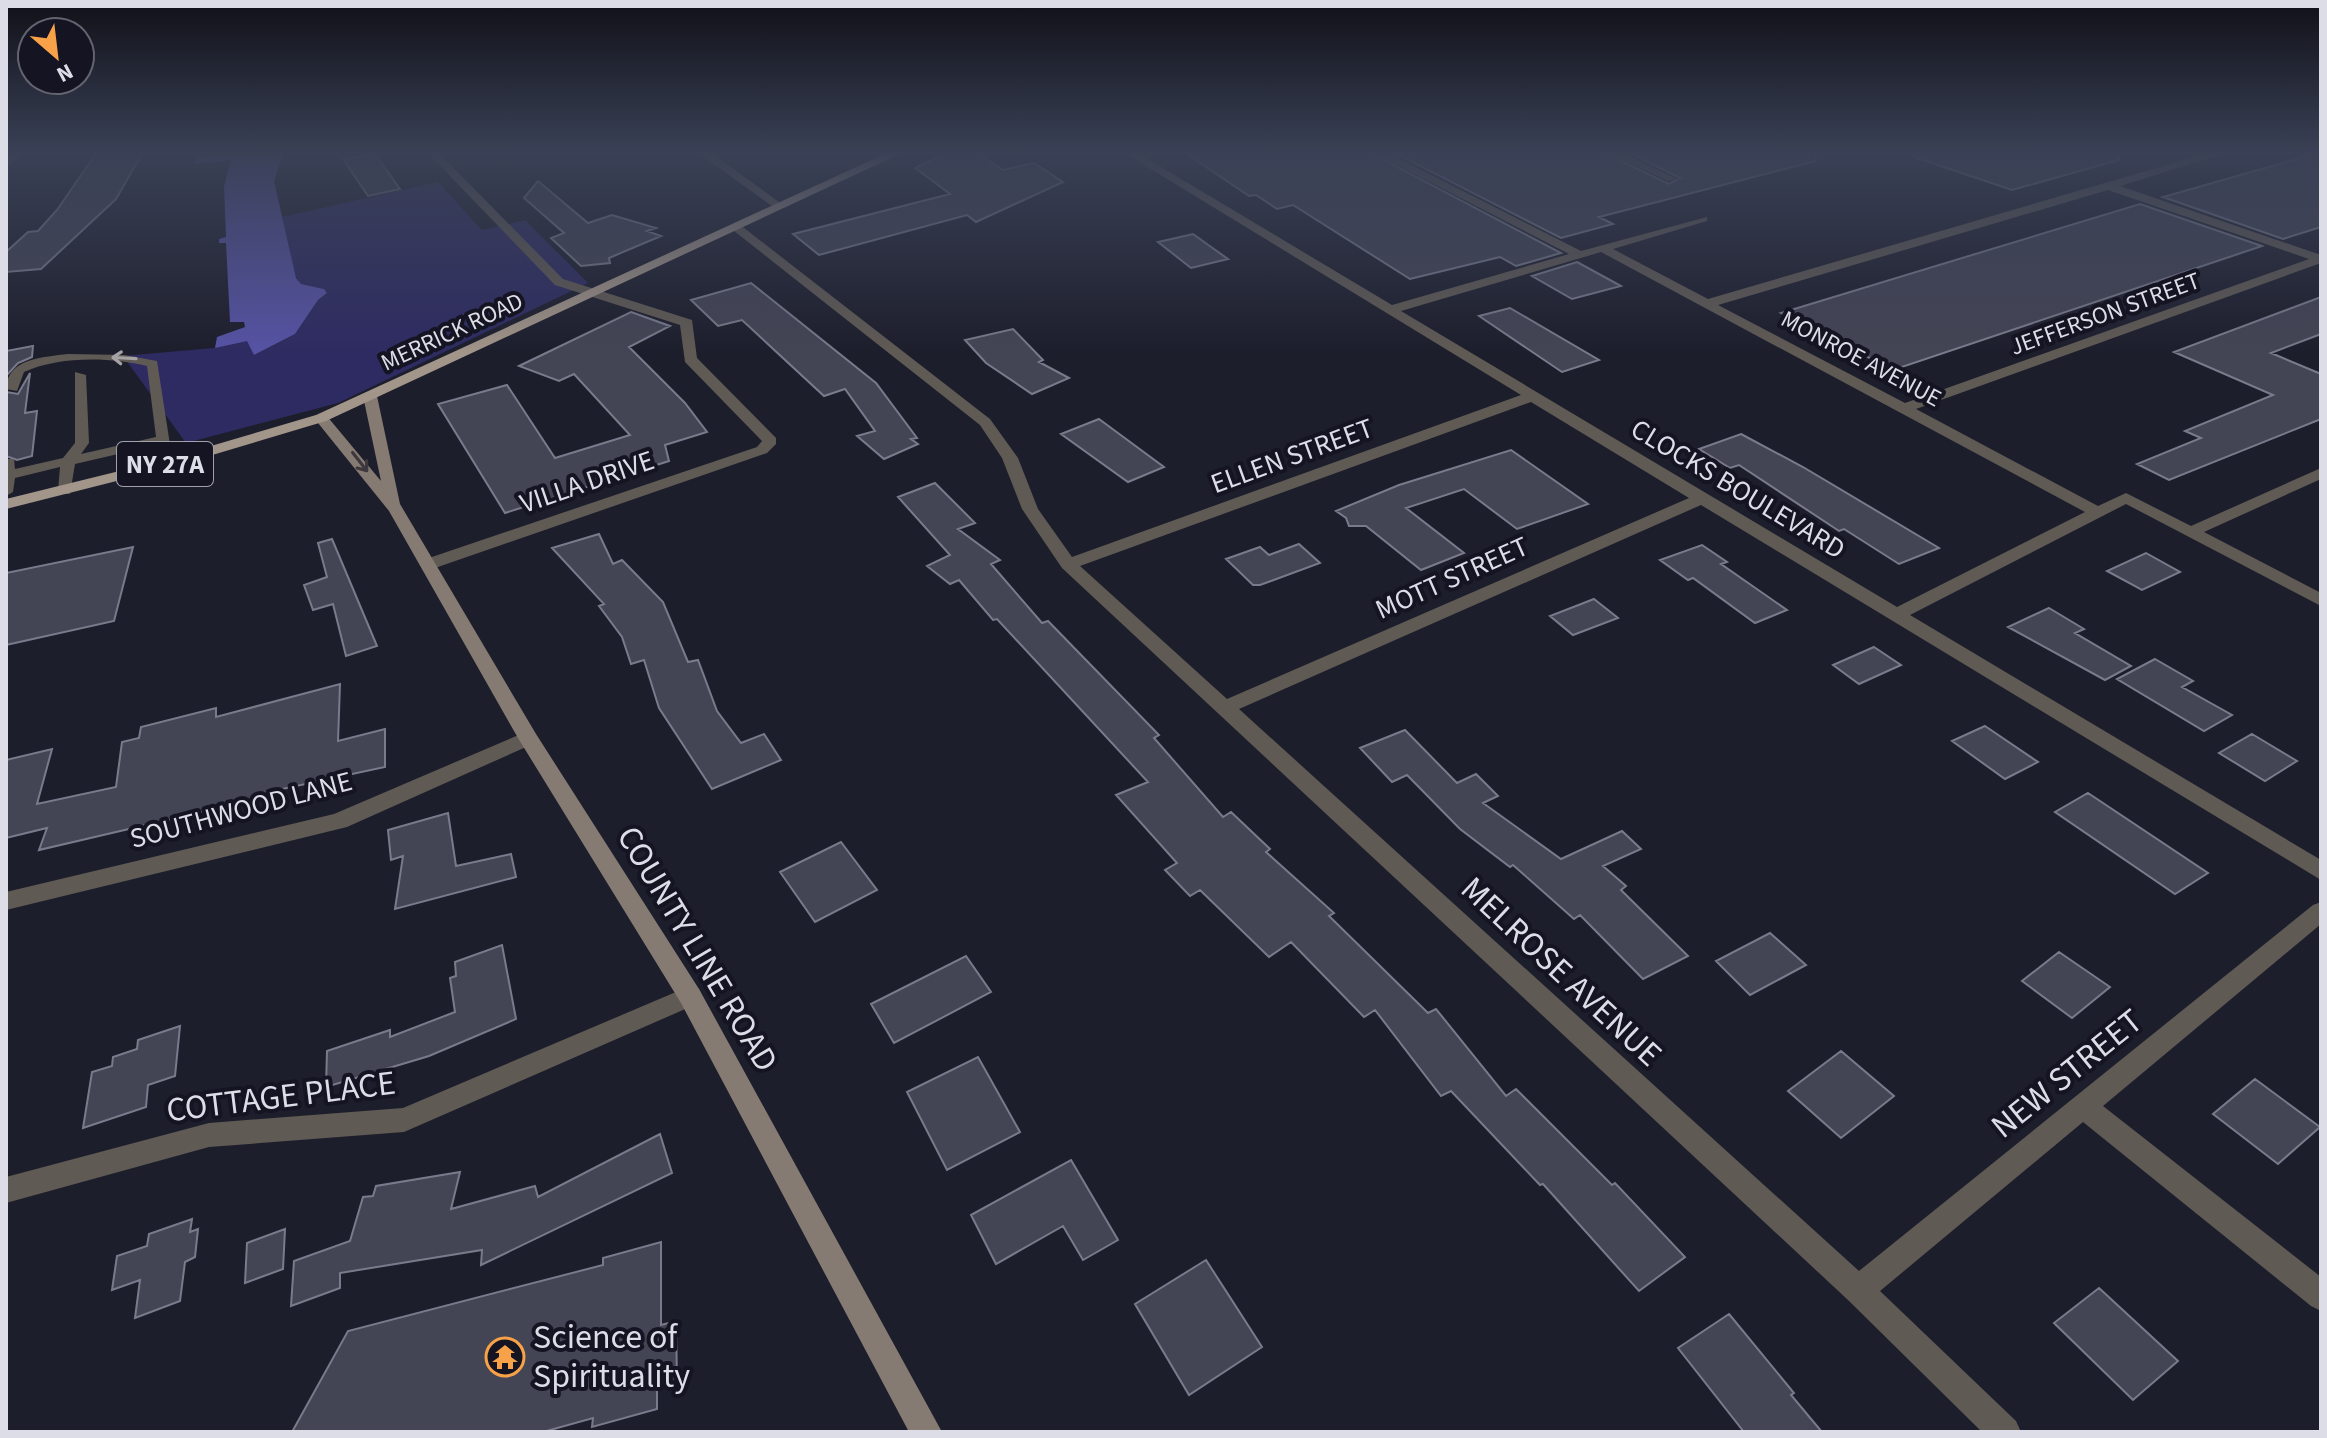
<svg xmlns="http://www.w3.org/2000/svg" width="2327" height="1438" viewBox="0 0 2327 1438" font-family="'Source Sans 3',sans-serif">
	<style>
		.green { fill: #2e2b62 }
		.water { fill: #5653a5 }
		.building { fill: #434454; stroke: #797b8c; stroke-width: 2 }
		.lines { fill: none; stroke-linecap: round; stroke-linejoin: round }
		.service { fill: #605a54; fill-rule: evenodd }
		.minor { fill: #605a54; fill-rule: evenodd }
		.secondary { fill: #867b72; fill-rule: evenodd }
		.primary { fill: #a29589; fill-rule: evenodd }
		.oneway { stroke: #a4a2a5 }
		.oneway2 { stroke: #3c383e }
		.labels { text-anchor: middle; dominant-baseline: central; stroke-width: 8; stroke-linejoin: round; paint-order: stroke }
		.far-street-label { font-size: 24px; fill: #dcdde7; stroke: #141422 }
		.shield { fill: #141422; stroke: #a0a1ac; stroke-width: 2 }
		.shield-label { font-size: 26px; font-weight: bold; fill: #dcdde7 }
		.street-label { font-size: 28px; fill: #dcdde7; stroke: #141422 }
		.near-street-label { font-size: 34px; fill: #dcdde7; stroke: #141422 }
		.near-poi-label { font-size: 34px; fill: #dcdde7; stroke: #141422; text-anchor: start }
	</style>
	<rect width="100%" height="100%" fill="#1d1e2c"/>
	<path class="green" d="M438,182L482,230L525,220L588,283L338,403L186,443L123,356L214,348L247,340L254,355L295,334L318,300L327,293L323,289L300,284L295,275L282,217Z"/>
	<path class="water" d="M228,152H283L274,181L296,278L301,284L324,289L327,293L318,300L295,334L254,355L247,341L215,348L217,337L245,327L244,322H230L226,243H219V239L226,237L224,186L231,160L194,164L196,157Z"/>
	<path class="building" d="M97,152H143L116,199L41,269L6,272V252L28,232L38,231L57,210Z
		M949,152H976L1003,170L1034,163L1063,182L976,222L967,215L819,255L793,234L950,194L915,168Z
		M1184,152H1369L1561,253L1516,266L1500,257L1410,279L1293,205L1277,209L1256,195L1249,196Z
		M1393,152H1602L1669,184L1680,178L1628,152H1815L1816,161L1599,217L1613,224L1561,238Z
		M1915,152H2118L2119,160L2012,190L1914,157Z
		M2321,152V227L2283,239L2163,197Z
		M375,154L400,189L368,196L343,159Z
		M538,181L588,223L612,215L656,228L647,231L661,236L609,258L610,263L581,266L551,238L564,233L524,198Z
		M2140,204L2262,246L1893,370L1781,313Z
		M1193,234L1228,259L1191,268L1158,242Z
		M1577,262L1621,286L1572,299L1532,276Z
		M751,283L876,383L917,438L911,439L918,444L884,459L857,436L875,431L845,389L824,396L742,320L718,326L691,300Z
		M2321,297V334L2271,353L2321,374V419L2169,480L2137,464L2201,438L2185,431L2273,395L2174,352Z
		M1510,308L1599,360L1562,372L1479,316Z
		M631,312L670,326L629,347L685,403L707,432L665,445L669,461L505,513L438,404L507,385L555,458L630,435L574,374L559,381L519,366Z
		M1013,329L1043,360L1039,362L1069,378L1032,394L986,363L965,340Z
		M33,346L32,357L18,363L6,376V351Z
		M30,373L25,413L37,411L32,456L17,460L6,456V392L18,394Z
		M1099,419L1164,467L1128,482L1061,434Z
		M1741,434L1803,467L1939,548L1899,564L1844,529L1839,531L1739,465L1730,468L1699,449Z
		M1511,450L1588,504L1517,529L1464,489L1406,508L1464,553L1421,570L1366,526H1349L1346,518L1336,511L1399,485Z
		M935,483L975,523L958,529L1000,560L991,564L1042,623L1048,621L1159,735L1154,738L1223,817L1231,812L1270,849L1266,852L1334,913L1329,916L1428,1013L1436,1009L1506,1096L1516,1089L1612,1185L1615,1183L1685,1257L1639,1291L1543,1184L1540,1185L1451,1091L1441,1096L1375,1010L1364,1017L1291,942L1269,957L1200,890L1190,896L1165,870L1177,863L1116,795L1148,782L997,619L993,620L959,580L950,584L927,566L950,555L898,497Z
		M599,534L613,564L622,560L663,602L688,662L698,660L717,711L741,743L764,734L781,760L712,789L659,708L644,660L631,664L622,637L599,606L604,604L552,548Z
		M332,539L377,646L346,656L333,604L313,610L304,585L327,577L318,543Z
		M1299,544L1320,563L1260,585H1253L1226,559L1260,547L1269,555Z
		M1702,545L1727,562L1721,564L1787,610L1755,623L1693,578L1688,580L1660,560Z
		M133,547L114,621L6,645V573Z
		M2146,553L2180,572L2142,590L2107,571Z
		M1594,599L1618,618L1573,635L1550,616Z
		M2049,608L2084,629L2075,633L2131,666L2105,680L2008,627Z
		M1874,647L1901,665L1859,684L1833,665Z
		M2155,659L2193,681L2182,687L2232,715L2204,731L2117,679Z
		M340,684L338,741L385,729V767L254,795L253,800L39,850L47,828L6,838V760L52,749L37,804L116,787L122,742L139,738L141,727L216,708V717Z
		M1985,726L2038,762L2005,779L1952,741Z
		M1405,730L1457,783L1476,774L1498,796L1483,803L1561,859L1622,831L1641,849L1603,866L1626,886L1621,890L1688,956L1643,979L1580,915L1574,919L1513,865L1510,867L1460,829L1407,775L1392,782L1360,748Z
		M2252,734L2297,761L2265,781L2219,753Z
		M2088,793L2208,873L2175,894L2055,812Z
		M448,813L456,866L511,854L516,877L395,909L403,856L391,860L388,830Z
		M841,842L877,890L815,922L780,872Z
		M1770,933L1806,965L1750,995L1716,961Z
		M502,945L516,1019L429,1056L326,1087L327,1051L390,1030V1037L455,1012L450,978L456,976L455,962Z
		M2059,952L2110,987L2072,1018L2022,981Z
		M966,956L991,992L894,1043L871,1004Z
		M180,1026L175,1076L148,1085L146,1107L83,1128L92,1072L112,1066L113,1057L137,1049L138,1040Z
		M1841,1051L1894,1096L1841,1138L1788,1091Z
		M978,1057L1020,1132L947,1170L907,1092Z
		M2255,1079L2320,1127L2278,1164L2213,1114Z
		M660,1134L672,1173L481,1265L482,1250L340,1273V1288L291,1306L294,1261L350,1241L363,1197L373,1196L376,1186L460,1172L451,1209L535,1186L538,1197Z
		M1071,1160L1118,1240L1083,1260L1063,1226L996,1264L971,1215Z
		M192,1219L190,1232L198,1229L195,1257L185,1262L180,1301L135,1318L140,1280L112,1290L117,1256L147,1246L149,1234Z
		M285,1229L283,1269L245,1283L247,1243Z
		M661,1242V1325L676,1321L677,1382L657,1388V1409L592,1427L593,1418L543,1432H292L348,1331L603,1265V1258Z
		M1206,1260L1262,1347L1189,1395L1135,1304Z
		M2099,1288L2178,1361L2133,1400L2054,1323Z
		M1729,1314L1794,1393L1791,1395L1822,1432H1744L1678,1348Z"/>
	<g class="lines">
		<path class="service" d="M68,354L124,355L157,361L173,464L171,467H161L157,445L75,464L70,494H60L58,491L60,467L15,478L13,492L6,496V459H14L15,469L63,458L75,443V372L86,375L89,443L81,454L156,437L147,366C110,357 59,356 24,372L17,391L6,389C7,358 44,357 68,354Z"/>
		<path class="minor" d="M14,152H26L6,167V159Z
			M427,152H438L563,279L692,320L697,358L776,438V444L767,453L435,568H423L420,564L423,560L757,447L762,441L685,362L680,325L555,285Z
			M697,152H710L786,207L776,209Z
			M1123,152H1136L1392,305L1569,254L1372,152H1386L1581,251L1707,217V221L1613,249L1708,299L2211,152H2229L2120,186L2321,255V263L1916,409L2098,506L2126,493L2191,526L2321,468V479L2204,532L2321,593V606L2126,504L1910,615L2321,860V880L1701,505L1239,709L1859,1271L2313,905L2321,902V924L2103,1106L2321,1277V1311L2311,1306L2083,1122L1880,1291L2016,1421L2021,1432H1982L1848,1300L1062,568L1022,509L1002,458L980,425L729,227L739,224L990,419L1018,458L1038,509L1072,557L1521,395ZM2108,190L2309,259L1905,403L1718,305ZM1601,252L2085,512L1897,607L1401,311ZM1531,402L1689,498L1227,699L1080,566Z
			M1605,152H1620L1677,179L1668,181Z
			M528,731L535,733L538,738L535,743L347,827L6,910V892L334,814Z
			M690,986L699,989L702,996L699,1003L404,1132L209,1147L6,1203V1177L209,1123L403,1108Z"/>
		<path class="secondary" d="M370,392L377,396L400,504L536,734L699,989L942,1432H909L681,1003L518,738L389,511L314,418L316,415H326L381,481L363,396Z"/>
		<path class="primary" d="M889,152H904L326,421L172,467L6,509V499L160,461L316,415Z"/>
	</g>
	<defs><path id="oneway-shaft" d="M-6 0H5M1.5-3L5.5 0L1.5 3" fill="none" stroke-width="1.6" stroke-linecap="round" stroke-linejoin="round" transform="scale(2)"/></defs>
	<use class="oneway" href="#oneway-shaft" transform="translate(124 358) rotate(-177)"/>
	<use class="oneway2" href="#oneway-shaft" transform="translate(360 462) rotate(52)"/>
	<linearGradient id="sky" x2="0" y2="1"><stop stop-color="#101018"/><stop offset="0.43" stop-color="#3a4156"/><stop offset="1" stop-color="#3a4156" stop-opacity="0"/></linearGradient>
	<rect width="2327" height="354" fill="url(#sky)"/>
	<defs>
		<symbol id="temple-ring" viewBox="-11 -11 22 22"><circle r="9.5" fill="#141422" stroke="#f7a149" stroke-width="1.5"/><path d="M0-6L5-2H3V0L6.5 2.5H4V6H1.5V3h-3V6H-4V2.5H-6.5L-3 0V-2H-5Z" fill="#f7a149"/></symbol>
	</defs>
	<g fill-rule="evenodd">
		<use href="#temple-ring" x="483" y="1335" width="44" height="44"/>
	</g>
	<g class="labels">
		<g class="far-street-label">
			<text transform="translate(2105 314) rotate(-20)">JEFFERSON STREET</text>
			<text transform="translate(452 332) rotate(-25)">MERRICK ROAD</text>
			<text transform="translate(1861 359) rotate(28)">MONROE AVENUE</text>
		</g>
		<rect class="shield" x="117" y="442" width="96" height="44" rx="6"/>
		<g class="shield-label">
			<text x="165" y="464">NY 27A</text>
		</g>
		<g class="street-label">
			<text transform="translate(1292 456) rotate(-20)">ELLEN STREET</text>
			<text transform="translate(587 482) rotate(-19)">VILLA DRIVE</text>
			<text transform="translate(1738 489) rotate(31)">CLOCKS BOULEVARD</text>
			<text transform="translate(1452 578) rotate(-24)">MOTT STREET</text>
			<text transform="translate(241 810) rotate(-15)">SOUTHWOOD LANE</text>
		</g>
		<g class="near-street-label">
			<text transform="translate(697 949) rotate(59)">COUNTY LINE ROAD</text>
			<text transform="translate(1561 972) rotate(43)">MELROSE AVENUE</text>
			<text transform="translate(2067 1074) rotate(-39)">NEW STREET</text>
			<text transform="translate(281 1097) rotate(-7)">COTTAGE PLACE</text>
		</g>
		<g class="near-poi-label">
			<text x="533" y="1337">Science of<tspan x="533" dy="39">Spirituality</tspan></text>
		</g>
	</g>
	<rect width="2327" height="1438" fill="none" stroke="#dcdde7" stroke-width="16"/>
	<g transform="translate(56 56) rotate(152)"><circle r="38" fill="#141422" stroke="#646471" stroke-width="2"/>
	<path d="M0-6L14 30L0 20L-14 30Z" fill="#f7a149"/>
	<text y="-12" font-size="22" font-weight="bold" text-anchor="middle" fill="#dcdde7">N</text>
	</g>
</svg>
